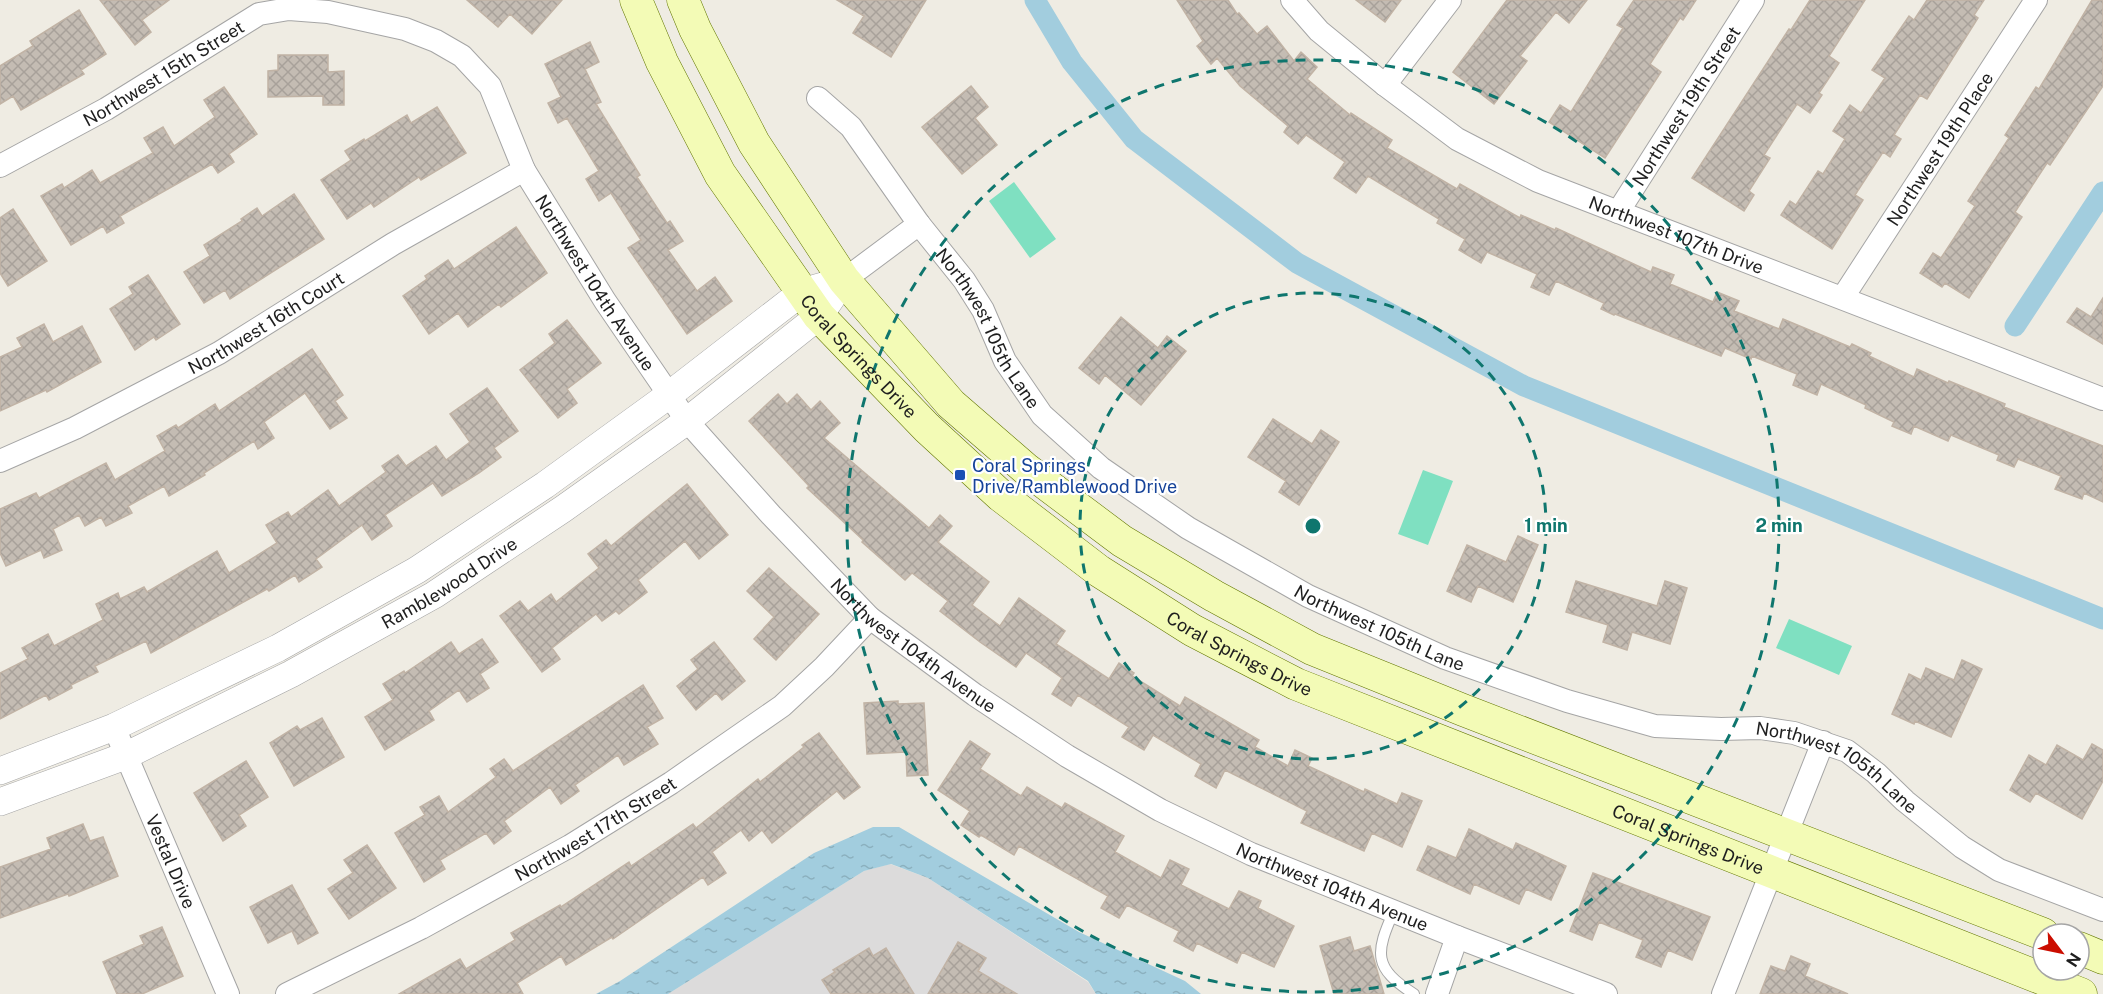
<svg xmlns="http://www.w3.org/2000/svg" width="2103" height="994" viewBox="0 0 2103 994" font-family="'Public Sans',sans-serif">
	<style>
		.residential { fill: #dcdbdb }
		.pitch { fill: #7fe0c1 }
		.water { fill: url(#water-ripples) }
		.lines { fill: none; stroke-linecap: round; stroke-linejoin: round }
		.canal { stroke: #a2cdde; stroke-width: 21 }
		.building { fill: url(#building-cross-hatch); stroke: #c1b3a5; stroke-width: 1.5 }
		.service-casing { stroke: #a5a5a5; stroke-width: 12 }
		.minor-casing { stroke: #a5a5a5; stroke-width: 24 }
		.tertiary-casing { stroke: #a5a5a5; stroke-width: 28 }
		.secondary-casing { stroke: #637702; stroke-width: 33 }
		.service { stroke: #fff; stroke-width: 10 }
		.minor { stroke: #fff; stroke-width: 22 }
		.tertiary { stroke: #fff; stroke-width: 27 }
		.secondary { stroke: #f3fbb6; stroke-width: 32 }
		.ring { fill: none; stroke: #0f766e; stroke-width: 3; stroke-dasharray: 10 8 }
		.transit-dot { fill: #1a4fb4; stroke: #fff; stroke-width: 2 }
		.labels { text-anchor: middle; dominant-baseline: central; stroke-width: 4.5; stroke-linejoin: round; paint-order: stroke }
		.street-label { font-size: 18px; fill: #1e1e1e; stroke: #fff }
		.transit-label { font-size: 18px; fill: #164399; stroke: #fff; text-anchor: start }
		.centre { fill: #0f766e; stroke: #fff; stroke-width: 3 }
		.ring-label { font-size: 18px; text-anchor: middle; font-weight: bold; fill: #0f766e; stroke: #fff; stroke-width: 4.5; stroke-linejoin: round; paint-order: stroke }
	</style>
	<defs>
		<pattern id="water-ripples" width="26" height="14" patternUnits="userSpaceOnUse" patternTransform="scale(1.5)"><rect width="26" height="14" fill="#a2cdde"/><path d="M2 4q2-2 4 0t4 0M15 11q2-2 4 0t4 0" fill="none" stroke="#8bb0be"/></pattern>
		<pattern id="building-cross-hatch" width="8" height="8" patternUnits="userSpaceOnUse" patternTransform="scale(1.5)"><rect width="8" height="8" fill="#c4bcb3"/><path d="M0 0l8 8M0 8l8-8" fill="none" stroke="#a8a19a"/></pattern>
	</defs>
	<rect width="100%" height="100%" fill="#efece3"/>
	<path class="residential" d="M890,864L928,878L1088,982L1096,994H668L864,871Z"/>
	<path class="pitch" d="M1014,182L1056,239L1030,258L989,201Z
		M1423,470L1453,481L1428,545L1398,534Z
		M1789,619L1852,646L1839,675L1776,648Z"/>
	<path class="water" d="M873,827H899L1079,932L1185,981L1201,994H1096L1088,981L928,878L891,864L864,871L668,994H596L620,981L814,853Z"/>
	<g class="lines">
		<path class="canal" d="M1035,0L1072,62L1134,139L1297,263L1524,386L2103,619
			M2015,326L2103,192"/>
	</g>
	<path class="building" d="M100,0H169L142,20L151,32L135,45Z
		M467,0H562L532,34L510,14L498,27Z
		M837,0H926L891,57L853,33L864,16Z
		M1177,0H1228L1237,14L1239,13L1257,34L1267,26L1294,61L1301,52L1317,67L1307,79L1350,115L1351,113L1392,140L1387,148L1457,189L1460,184L1520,218L1521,215L1555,230L1556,228L1651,272L1653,267L1674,275L1670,284L1713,302L1717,292L1739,301L1734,311L1779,329L1783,319L1850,347L1852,344L1871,353L1869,356L1914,377L1917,369L1948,383L1949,381L2005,404L2004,407L2103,446V502L2084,493L2082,499L2055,489L2061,476L2018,459L2014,467L1997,460L1999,455L1951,435L1948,441L1914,426L1911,434L1892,426L1894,422L1865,408L1866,405L1821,384L1817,395L1793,385L1797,374L1752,356L1751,359L1725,348L1721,356L1615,314L1614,315L1601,309L1604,303L1556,281L1549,295L1531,287L1537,274L1487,252L1481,263L1459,250L1465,239L1437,223L1439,219L1368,176L1356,193L1334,178L1345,162L1306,135L1298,144L1284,132L1288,126L1240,86L1217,58L1211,64L1197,46L1203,41Z
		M1356,0H1401L1385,22Z
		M1507,0H1587L1569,23L1556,12L1520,56L1527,61L1494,104L1453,72Z
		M1634,0H1696L1683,20L1680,18L1650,64L1661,72L1605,158L1549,122L1560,105L1571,112L1623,28L1617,25Z
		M1810,0H1865L1829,56L1839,63L1819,93L1822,95L1810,113L1797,104L1764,155L1770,158L1749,191L1754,195L1744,211L1692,178L1789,29L1791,30Z
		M1927,0H1984L1974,15L1978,18L1927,99L1920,95L1894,135L1901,139L1890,157L1883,152L1855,195L1863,200L1832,249L1781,215L1790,201L1796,205L1818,171L1823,174L1845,139L1833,131L1850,105L1861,113L1885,78L1872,70L1909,16L1914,20Z
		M2092,0H2103V86L2050,165L2047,163L2015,212L2022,217L1969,298L1945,283L1942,287L1920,273L1933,253L1941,258L1975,206L1968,201L2009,138L2005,135L2036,87L2039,89Z
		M79,10L106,54L81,70L84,74L21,110L13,96L0,104V66L33,46L30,41Z
		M590,42L599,62L585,69L601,102L596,104L640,175L637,177L667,223L670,221L683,241L668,250L697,291L715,277L732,301L687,334L628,248L641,240L611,193L599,201L586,179L599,171L567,118L558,123L548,103L561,97L545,64Z
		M278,55H328V72L344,71V105H323V96L268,97V71L278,70Z
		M971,86L988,107L975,118L997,145L962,174L922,127Z
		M224,87L257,134L229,154L234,162L218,173L212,164L120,216L124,223L107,233L103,226L71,245L41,196L62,184L64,188L92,170L100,183L153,153L144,138L163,127L174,146L215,117L204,100Z
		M437,107L466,153L421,180L419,177L374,207L371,203L347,219L321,180L351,160L345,151L364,139L365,141L407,115L411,123Z
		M294,194L324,239L230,299L225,290L204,303L184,272L210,256L204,245L242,221L241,219L257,208L262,216Z
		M13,209L47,261L8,286L0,273V218Z
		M516,227L547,273L501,307L499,304L468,327L458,313L429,334L403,296L427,279L425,276L448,260L454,269Z
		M148,275L180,324L156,340L154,337L135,350L110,309L133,294L129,287Z
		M2103,298V344L2067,322L2077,308L2091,317Z
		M1121,317L1158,348L1167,336L1186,351L1141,405L1105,375L1099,384L1079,368Z
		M567,320L601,363L567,389L577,403L558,418L520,370L555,343L549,334Z
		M44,324L53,342L82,326L101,362L47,392L46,390L0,411V357L22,347L17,338Z
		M312,349L343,395L335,401L347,418L330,429L305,393L264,422L274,438L258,449L254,441L204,473L205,475L169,496L164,486L128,506L132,513L106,526L101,517L85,526L79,515L53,529L62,550L44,558L41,550L6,566L0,553V509L36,493L39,498L106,463L115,480L165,451L157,436L176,425L178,428L215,404L219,411Z
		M487,388L518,431L494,448L501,457L479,473L442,496L433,483L385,515L392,526L372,540L362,525L316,559L322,567L299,582L295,575L269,591L267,589L151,653L146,641L95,666L98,672L71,685L72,688L49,700L46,695L0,719V673L28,659L22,648L48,634L54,646L103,620L96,604L118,593L120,599L144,587L147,592L217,551L229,573L277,543L266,525L288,512L291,517L328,490L339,506L386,472L382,466L398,455L406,466L436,446L446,460L470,442L450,414Z
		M778,394L787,404L797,394L811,410L820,401L840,423L824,438L929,528L940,515L952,526L938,542L989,582L972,605L1000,626L1019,598L1065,631L1056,644L1109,679L1119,663L1134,673L1132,676L1180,706L1185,697L1259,740L1255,747L1288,766L1295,750L1312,758L1308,766L1364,792L1365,789L1397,804L1402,793L1422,801L1402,847L1372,833L1364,851L1301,823L1307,811L1225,770L1216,788L1195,776L1201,764L1153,735L1144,750L1122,737L1129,727L1078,695L1071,706L1052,694L1062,678L1026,653L1016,667L980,642L940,611L948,601L912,573L905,580L862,542L863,540L807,488L809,486L749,421Z
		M1273,419L1312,444L1321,430L1339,442L1299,505L1279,492L1286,481L1248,457Z
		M687,484L728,535L699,559L685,541L638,580L647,592L619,614L616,611L602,621L596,614L552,648L560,659L542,672L500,616L520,601L528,611L551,594L556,602L599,568L588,554L606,540L611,546Z
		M1518,536L1538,545L1513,602L1478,586L1471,602L1447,591L1467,545L1506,562Z
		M769,568L819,614L776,660L754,639L774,617L747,591Z
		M1576,581L1657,606L1665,581L1687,588L1670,644L1632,632L1627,650L1603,642L1608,625L1566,612Z
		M482,639L498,662L480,674L489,688L467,702L459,690L429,711L434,720L385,750L365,717L393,700L383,684L404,671L405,673L451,642L459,654Z
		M714,642L745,681L722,700L716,693L696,710L677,686L698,669L691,660Z
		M1962,660L1982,669L1951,737L1915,721L1914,724L1892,714L1909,674L1921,680L1926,668L1954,680Z
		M643,685L663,718L647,727L658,744L624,765L618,755L575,785L579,791L561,804L550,787L504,821L511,831L494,844L486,833L440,860L445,869L424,882L395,833L425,815L420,807L439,796L448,812L496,777L490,769L504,759L513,771Z
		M898,701V704L924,703L928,775L907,776L906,752L867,754L864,703Z
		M322,718L344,757L294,786L270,743L297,726L300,730Z
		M819,733L860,787L844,799L837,791L772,843L762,830L749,841L741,830L712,852L726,873L708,885L703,877L613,939L612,937L566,965L561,956L517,983L523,994H399L460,959L466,969L515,940L511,933L560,905L561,907L629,862L631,866L693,824L696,828L758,779L760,782L804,747L802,745Z
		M970,741L990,754L980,769L1021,796L1027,787L1062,808L1065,803L1124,836L1115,852L1161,878L1170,860L1189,869L1181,885L1229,909L1239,891L1261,901L1258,908L1294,926L1274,967L1242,952L1237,963L1197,943L1193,951L1174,941L1179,931L1127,905L1119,918L1101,908L1108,896L1019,846L1014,855L981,835L979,837L961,825L970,811L938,790Z
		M2092,744L2103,750V781L2082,819L2036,793L2030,802L2010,790L2029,755L2046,765L2057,745L2083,760Z
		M246,761L268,797L239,815L246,826L223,841L194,793Z
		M83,824L90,841L103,837L118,876L69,896L68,894L0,918V867L51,849L47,838Z
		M1469,829L1513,850L1516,843L1566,866L1551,900L1526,889L1519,904L1474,884L1470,894L1417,870L1428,846L1456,858Z
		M367,845L396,888L349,919L328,889L353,873L344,860Z
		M1593,873L1710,917L1692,960L1668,950L1661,967L1636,957L1643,940L1599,922L1592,940L1570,931Z
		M292,885L318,933L298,944L292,931L268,943L250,907Z
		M162,927L183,976L142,994H117L103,962L144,944L140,936Z
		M1350,937L1354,951L1370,946L1384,994H1334L1320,946Z
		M958,942L986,958L978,971L1017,994H928Z
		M869,948L873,956L886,948L914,994H831L822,980L835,972L833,970Z
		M1791,956L1810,964L1805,976L1848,994H1760L1771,966L1785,971Z"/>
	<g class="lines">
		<defs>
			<path id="service" d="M1394,911C1375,953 1373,968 1414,994"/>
			<g id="minor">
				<path id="s1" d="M1292,0L1319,31L1385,85L1457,139L1538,181L2103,399"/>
				<path d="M1385,85L1450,0"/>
				<path id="s2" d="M818,98L851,127L919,224L964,280L983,310L1005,361L1042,415L1101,468L1188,528L1308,596L1445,658L1567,701L1655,726L1721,729L1760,728L1794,733L1847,751L1876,773L1905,801L1962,847L1999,870L2103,910"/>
				<path id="s3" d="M0,166L106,109L259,14L289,9L328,12L405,29L436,41L462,56L490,86L524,170L605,301L687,421L771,515L870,618L975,695L1067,756L1160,810L1251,854L1457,937L1606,994"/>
				<path id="s4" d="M1618,212L1753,0"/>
				<path d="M844,280L919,224"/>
				<path id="s5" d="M1843,297L2036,0"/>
				<path id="s6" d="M0,461L75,428L219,353L393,244L524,170"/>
				<path id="s7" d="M114,727L228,994"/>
				<path id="s8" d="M287,994L421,928L570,846L671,783L782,706L824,667L870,618"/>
				<path d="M1437,994L1457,937"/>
				<path d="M1723,994L1823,742"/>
			</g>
			<g id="tertiary">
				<path d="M0,771L114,727L278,648L417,570L545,485L669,395L802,292L823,286"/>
				<path id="s9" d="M0,802L125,756L291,674L434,595L563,509L687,421L819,316L844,280"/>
			</g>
			<g id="secondary">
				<path id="s10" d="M636,0L662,62L720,174L819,316L927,428L1001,496L1099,571L1192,630L1296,684L2081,994"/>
				<path d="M683,0L695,29L754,143L844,280L951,404L1026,469L1122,541L1214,596L1312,649L1463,710L2043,934"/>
				<path d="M2079,948L2103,958"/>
			</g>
		</defs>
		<use href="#service" class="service-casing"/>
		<use href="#minor" class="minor-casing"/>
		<use href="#tertiary" class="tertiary-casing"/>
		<use href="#secondary" class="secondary-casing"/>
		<use href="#service" class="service"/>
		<use href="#minor" class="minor"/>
		<use href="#tertiary" class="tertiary"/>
		<use href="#secondary" class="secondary"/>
	</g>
	<g class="ring">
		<circle cx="1313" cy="526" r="233"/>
		<circle cx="1313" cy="526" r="466"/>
	</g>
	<rect class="transit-dot" x="954" y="469" width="12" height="12" rx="3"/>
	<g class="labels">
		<g class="street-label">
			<text stroke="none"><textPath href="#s3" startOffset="188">Northwest 15th Street</textPath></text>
			<text stroke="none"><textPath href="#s4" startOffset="126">Northwest 19th Street</textPath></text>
			<text stroke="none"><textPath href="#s5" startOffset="177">Northwest 19th Place</textPath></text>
			<text stroke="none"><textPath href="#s1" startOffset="456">Northwest 107th Drive</textPath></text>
			<text stroke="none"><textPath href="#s3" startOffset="777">Northwest 104th Avenue</textPath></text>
			<text stroke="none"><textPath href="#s6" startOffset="300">Northwest 16th Court</textPath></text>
			<text stroke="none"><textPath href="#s2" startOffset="288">Northwest 105th Lane</textPath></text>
			<text stroke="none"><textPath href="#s10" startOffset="423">Coral Springs Drive</textPath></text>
			<text stroke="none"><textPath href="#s9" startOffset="501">Ramblewood Drive</textPath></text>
			<text stroke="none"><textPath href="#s2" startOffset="792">Northwest 105th Lane</textPath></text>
			<text stroke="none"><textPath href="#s3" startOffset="1263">Northwest 104th Avenue</textPath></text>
			<text stroke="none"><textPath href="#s10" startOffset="909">Coral Springs Drive</textPath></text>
			<text stroke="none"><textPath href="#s2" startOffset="1278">Northwest 105th Lane</textPath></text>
			<text stroke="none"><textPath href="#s8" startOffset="350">Northwest 17th Street</textPath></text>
			<text stroke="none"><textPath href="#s10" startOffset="1395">Coral Springs Drive</textPath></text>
			<text stroke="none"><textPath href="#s7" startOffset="146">Vestal Drive</textPath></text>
			<text stroke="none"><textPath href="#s3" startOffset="1749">Northwest 104th Avenue</textPath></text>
		</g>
		<g class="transit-label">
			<text x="972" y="465">Coral Springs<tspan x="972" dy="21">Drive/Ramblewood Drive</tspan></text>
		</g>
	</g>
	<circle cx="1313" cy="526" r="9" class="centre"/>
	<g class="ring-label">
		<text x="1546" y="532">1 min</text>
		<text x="1779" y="532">2 min</text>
	</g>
	<g transform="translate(2061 952) rotate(122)"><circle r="28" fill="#ffffff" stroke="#a5a5a5" stroke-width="1.5"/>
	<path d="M0-4.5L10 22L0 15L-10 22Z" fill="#cb0d00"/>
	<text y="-9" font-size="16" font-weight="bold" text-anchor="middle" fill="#1e1e1e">N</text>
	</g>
</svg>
